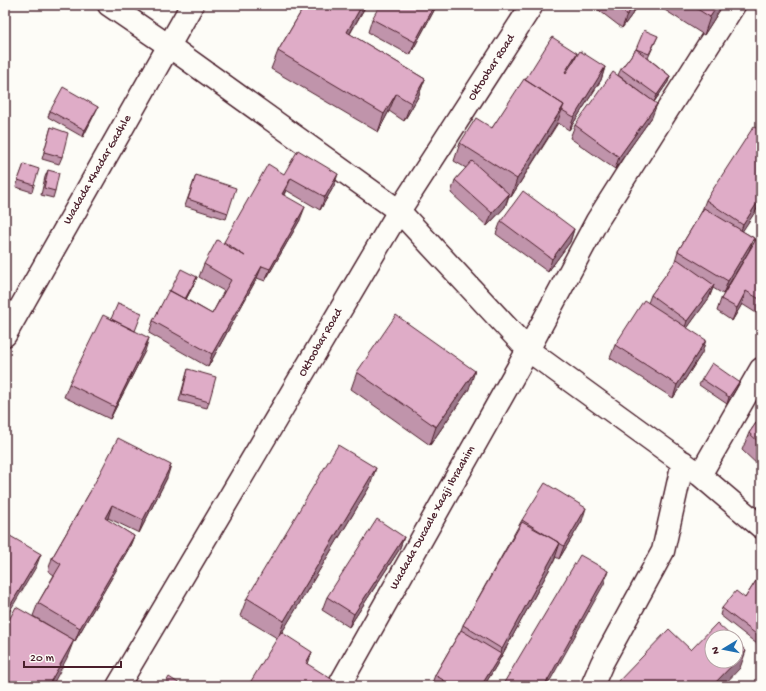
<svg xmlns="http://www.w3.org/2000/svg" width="766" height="691" viewBox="0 0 766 691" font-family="'Gochi Hand',sans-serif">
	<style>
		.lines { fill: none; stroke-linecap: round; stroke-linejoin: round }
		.minor-casing { stroke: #4a1f2b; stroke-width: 25 }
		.tertiary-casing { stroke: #4a1f2b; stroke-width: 25 }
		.minor { stroke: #fdfcf7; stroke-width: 22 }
		.tertiary { stroke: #fdfcf7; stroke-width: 22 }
		.wall { fill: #c094ab; stroke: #4a1f2b }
		.shaded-wall { fill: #9c788b; stroke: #4a1f2b }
		.building { fill: #dfacc7; stroke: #4a1f2b }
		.labels { text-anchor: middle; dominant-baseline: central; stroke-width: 3.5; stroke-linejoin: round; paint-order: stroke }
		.street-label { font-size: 12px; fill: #4a1f2b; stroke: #fdfcf7 }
	</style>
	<rect width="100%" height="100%" fill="#fdfcf7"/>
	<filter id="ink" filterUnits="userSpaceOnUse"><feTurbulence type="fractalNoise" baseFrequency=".025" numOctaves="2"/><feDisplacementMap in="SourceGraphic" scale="8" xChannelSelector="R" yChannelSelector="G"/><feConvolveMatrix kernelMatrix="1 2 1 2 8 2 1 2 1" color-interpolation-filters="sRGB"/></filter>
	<g filter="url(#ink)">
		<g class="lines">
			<defs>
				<path id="minor" d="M109,5L169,46L399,211L528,350L700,475L761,527
					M5,335L192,5
					M700,475L761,369
					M339,686L528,350L597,221L734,5
					M592,686L602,663L663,551L683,462"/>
				<path id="tertiary" d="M118,686L399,211L532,5"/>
			</defs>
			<use href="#minor" class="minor-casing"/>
			<use href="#tertiary" class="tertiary-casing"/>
			<use href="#minor" class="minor"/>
			<use href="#tertiary" class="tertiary"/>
		</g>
		<path class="wall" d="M305,5H365L364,9L350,34L425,79L418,97L404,121L389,111L378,132L271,69L278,51Z
			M437,5L410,55L368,32L372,19Z
			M592,5H639L622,28Z
			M657,5H723L704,35Z
			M658,36L648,58L670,76L668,82L654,102L618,75L621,69L636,49Z
			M577,53L574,61L605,67L601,80L569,130L558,123L511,197L509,196L505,207L487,226L451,193L455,180L466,168L454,161L460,143L492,128L525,80Z
			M98,107L83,137L48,117L50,111Z
			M652,117L615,169L570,138L575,125Z
			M761,121V203L742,231L754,238L749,251L723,294L713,288L709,298L687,328L702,353L673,398L610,358L615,345L648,303L651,295L674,264L678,251L701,213L706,200L758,129Z
			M51,127L62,157L59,164L42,159Z
			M24,164L34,185L32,192L16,187Z
			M48,170L55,191L53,198L41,195L45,177Z
			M284,174L334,186L320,210L286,190L284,195L300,220L265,281L257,278L208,367L149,333L153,321L170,291L197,277L194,284L186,299L212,314L224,291L199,277L204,264L223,244L224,242Z
			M196,175L228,213L226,219L185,206Z
			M501,221L574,229L570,242L548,272L496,234Z
			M761,231V316L742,304L732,321L717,311L721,299Z
			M135,331L145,351L110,419L64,397L69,384Z
			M188,369L209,402L207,408L179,401L186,376Z
			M357,372L469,389L430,445L351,389Z
			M702,379L736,389L727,404L699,385Z
			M761,416V468L742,450L749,433Z
			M167,478L139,533L108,518L107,520L134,536L129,548L75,641L33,616L38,603L54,575L48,571L52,558L90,492Z
			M370,486L282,632L308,664L277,638L240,616L247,598Z
			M522,520L582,521L559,559L556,557L554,561L496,666L484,686H431L435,675L461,630L463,625Z
			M404,537L399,550L349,627L322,610L327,597Z
			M761,573V639L757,644L720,615L722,608L745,598Z"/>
		<path class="shaded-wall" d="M362,5H365L364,9L340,50L347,32Z
			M435,5H437L410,55L415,42Z
			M634,5H639L622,28L627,15Z
			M718,5H723L704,35L710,17Z
			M577,53L572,66L560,85L565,72Z
			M605,67L601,80L569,130L574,117Z
			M670,76L668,82L654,102L657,95Z
			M425,79L418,97L404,121L411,103Z
			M396,94L389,111L378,132L384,114Z
			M657,104L652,117L615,169L619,157Z
			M564,105L557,123L511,197L517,179Z
			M98,107L83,137L85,130Z
			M338,174L334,186L320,210L325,197Z
			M291,178L286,190L277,207L282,194Z
			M509,194L505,207L487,226L492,213Z
			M761,197V203L738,238L743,225Z
			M305,207L300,220L265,281L270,269Z
			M574,229L570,242L548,272L552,259Z
			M754,238L749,251L723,294L728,281Z
			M262,266L257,278L208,367L212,354Z
			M197,277L194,284L180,311L183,304Z
			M714,285L709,298L683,334L687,321Z
			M746,291L742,304L732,321L737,308Z
			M149,338L145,351L110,419L115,407Z
			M706,340L702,353L673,398L677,385Z
			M475,371L469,389L430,445L436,427Z
			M739,382L736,389L727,404L729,397Z
			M171,465L167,478L139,533L143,520Z
			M376,468L370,486L278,639L284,621Z
			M112,505L108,518L100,531L105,518Z
			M586,508L582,521L559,559L564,546Z
			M134,536L129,548L75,641L80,628Z
			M404,537L399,550L349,627L354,614Z
			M560,543L554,561L496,666L484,686H481L501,654L502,649Z
			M41,554L36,567L5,619V614Z
			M608,571L604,584L547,686H544Z
			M761,635V639L757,644L760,637Z
			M74,640L67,658L52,686H48Z
			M746,651L740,668L723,686H712Z
			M312,652L306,670V663Z"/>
		<path class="building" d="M305,5H362L347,32L425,79L411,103L396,94L384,114L278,51Z
			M380,5H435L415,42L372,19Z
			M613,5H634L627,15Z
			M691,5H718L710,17Z
			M644,30L658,36L649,54L636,49Z
			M552,37L577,53L565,72L566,73L580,51L605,67L574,117L562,110L564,105L525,80Z
			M636,49L670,76L657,95L621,69Z
			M613,72L657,104L619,157L575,125Z
			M524,79L564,105L517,179L460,143L476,118L492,128Z
			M63,87L98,107L85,130L50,111Z
			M754,126L761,131V197L743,225L706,200Z
			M51,127L68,133L62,157L44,152Z
			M298,150L338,174L325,197L291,178L282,194L305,207L270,269L262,266L212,354L153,321L169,290L212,314L231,280L204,264L217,240L245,256L224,242L268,164L284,174Z
			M472,161L509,194L492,213L455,180Z
			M24,164L39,169L34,185L18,180Z
			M48,170L59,173L55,191L44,188Z
			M196,175L236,188L228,213L188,199Z
			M523,191L574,229L552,259L501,221Z
			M704,208L754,238L728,281L678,251Z
			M761,231V300L746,291L737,308L721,299Z
			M677,259L714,285L687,321L651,295Z
			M181,269L197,277L185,299L170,291Z
			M644,300L706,340L677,385L615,345Z
			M118,303L142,313L135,331L111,319Z
			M103,315L149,338L115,407L69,384Z
			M396,315L475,371L436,427L357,372Z
			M712,363L739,382L729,397L702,379Z
			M188,369L216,377L209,402L182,394Z
			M761,416V444L749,433Z
			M118,438L171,465L143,520L112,505L105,518L134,536L80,628L38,603L61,564L52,558L90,492Z
			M338,445L376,468L284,621L247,598Z
			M545,483L586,508L564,546L522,520Z
			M377,519L404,537L354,614L327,597Z
			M522,522L560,543L502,649L463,625Z
			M5,533L41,554L5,614Z
			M580,555L608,571L550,676L544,686H502Z
			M761,573V635L760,637L722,608L736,591L745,598Z
			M16,607L74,640L48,686H5V627Z
			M717,623L732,637H712V661H736V641L746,651L712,686H614L669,629L691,650Z
			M461,630L501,654L481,686H453L435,675Z
			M281,632L312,652L306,663L333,680L329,686H248Z
			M169,677L183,686H164Z"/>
	</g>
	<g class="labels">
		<g class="street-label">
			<text transform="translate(492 68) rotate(-57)">Oktoobar Road</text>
			<text transform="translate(98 170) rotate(-60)">Wadada Khadar Gadhle</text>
			<text transform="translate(321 343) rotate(-60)">Oktoobar Road</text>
			<text transform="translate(433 518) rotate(-61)">Wadada Ducaale Xaaji Ibraahim</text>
		</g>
	</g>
	<rect width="766" height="691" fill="none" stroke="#fdfcf7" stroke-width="20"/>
	<rect x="10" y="10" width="746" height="671" fill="none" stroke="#4a1f2b" stroke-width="1.5" filter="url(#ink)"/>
	<g transform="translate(724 649) rotate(260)"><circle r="19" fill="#fdfcf7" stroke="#b5a4a5"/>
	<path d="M0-3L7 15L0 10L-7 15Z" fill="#1f6fb2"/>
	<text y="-6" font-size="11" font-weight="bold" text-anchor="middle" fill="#4a1f2b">N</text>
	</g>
	<path d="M24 661v6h97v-6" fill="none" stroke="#4a1f2b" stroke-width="2"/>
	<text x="30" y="661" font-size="12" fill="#4a1f2b" stroke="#fdfcf7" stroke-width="3" paint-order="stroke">20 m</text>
</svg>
